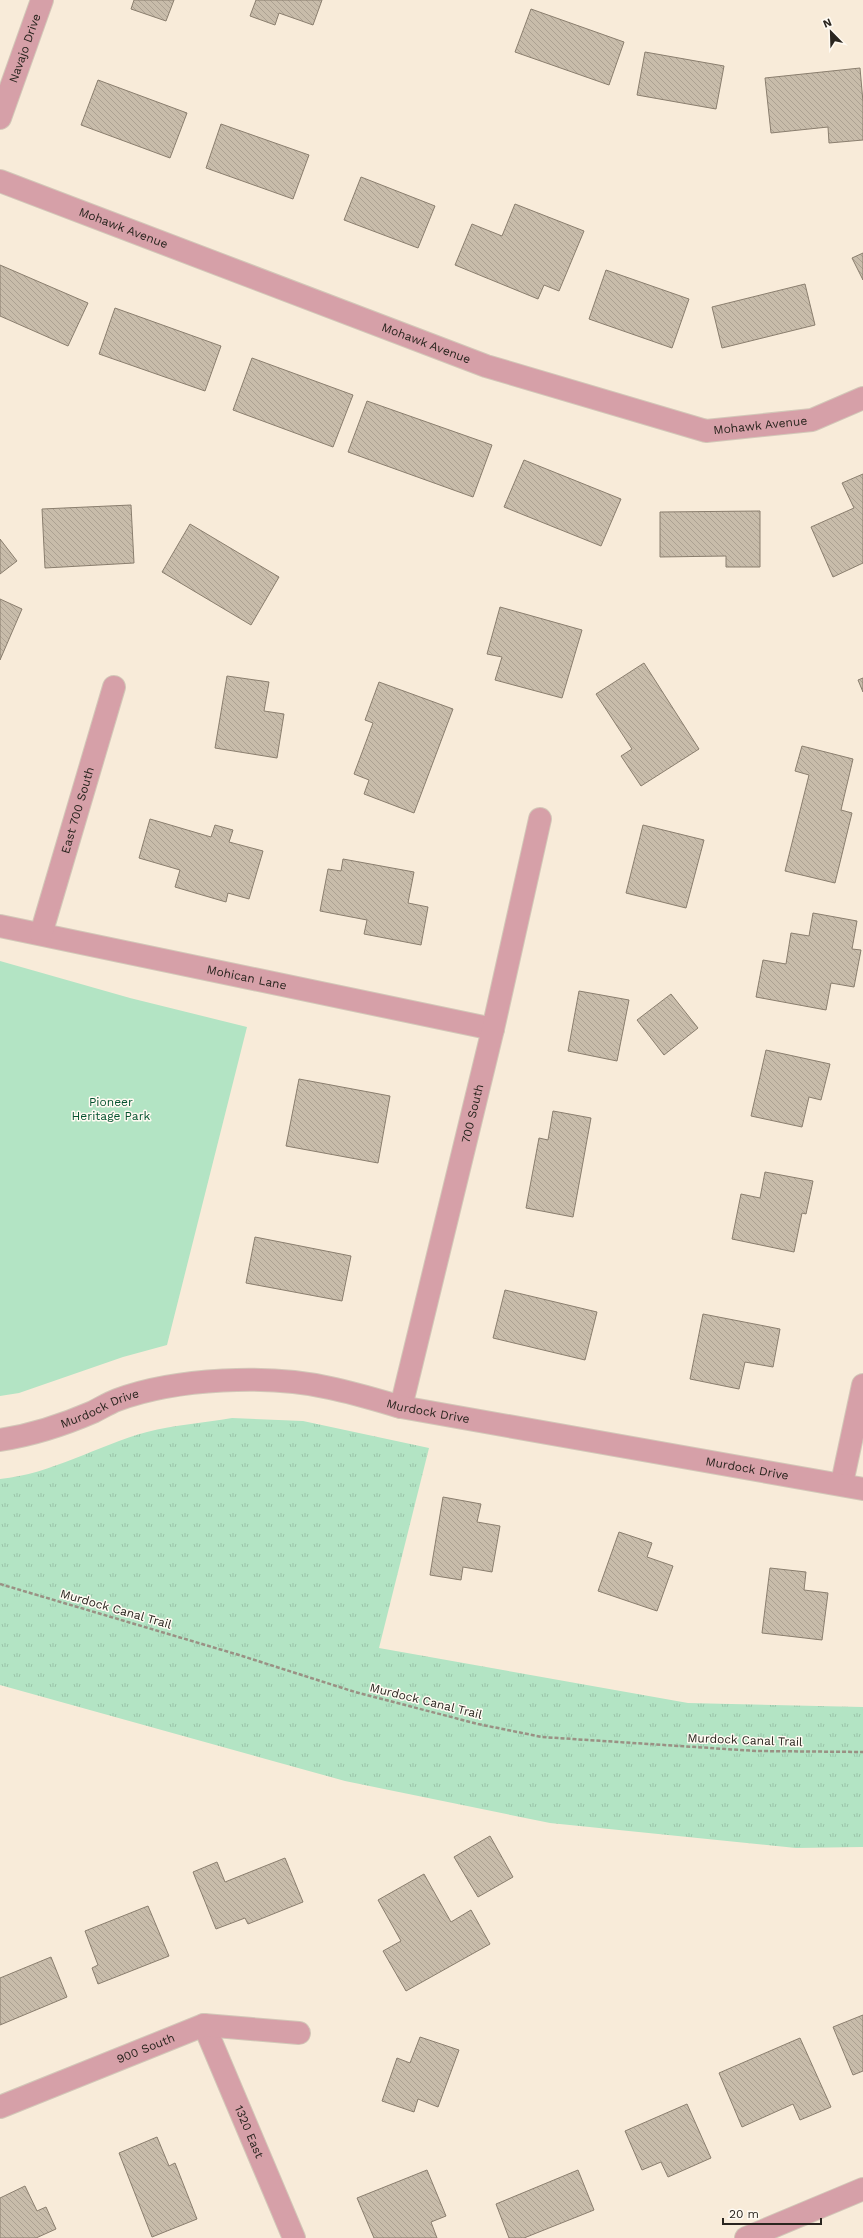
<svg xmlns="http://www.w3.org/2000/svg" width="863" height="2238" viewBox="0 0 863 2238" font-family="'Work Sans',sans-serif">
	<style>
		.grass { fill: url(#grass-tufts) }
		.park { fill: #b3e4c4 }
		.building { fill: url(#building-back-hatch); stroke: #8a7e6e }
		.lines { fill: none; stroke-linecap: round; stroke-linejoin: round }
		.minor-casing { stroke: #d3c7b8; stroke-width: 24 }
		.tertiary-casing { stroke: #d3c7b8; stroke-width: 24 }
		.path { stroke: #9a9184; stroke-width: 2.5; stroke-dasharray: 4 2; stroke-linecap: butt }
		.minor { stroke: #d6a0a8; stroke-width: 22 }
		.tertiary { stroke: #d6a0a8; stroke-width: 22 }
		.labels { text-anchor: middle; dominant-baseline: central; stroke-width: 3; stroke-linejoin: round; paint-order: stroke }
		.street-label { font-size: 12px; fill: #2a251f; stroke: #fffaf2 }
		.park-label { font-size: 12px; fill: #04522f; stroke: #fffaf2 }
	</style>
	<defs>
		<pattern id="grass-tufts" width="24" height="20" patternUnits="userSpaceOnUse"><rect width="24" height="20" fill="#b3e4c4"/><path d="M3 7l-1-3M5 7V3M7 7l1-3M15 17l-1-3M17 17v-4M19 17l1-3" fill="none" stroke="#9ac3a8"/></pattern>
		<pattern id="building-back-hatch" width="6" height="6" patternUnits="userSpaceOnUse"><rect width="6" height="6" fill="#c8bcaa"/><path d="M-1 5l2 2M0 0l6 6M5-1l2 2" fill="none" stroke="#aca192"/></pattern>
	</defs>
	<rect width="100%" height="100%" fill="#f8ebd9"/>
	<path class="grass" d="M232,1418L303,1421L429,1448L379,1648L688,1703L863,1707V1847L796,1848L550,1823L345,1781L0,1685V1479C52,1474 98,1445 147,1432C174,1425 204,1423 232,1418Z"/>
	<path class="park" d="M0,961L130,998L247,1027L167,1345L123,1357L19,1393L0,1396Z"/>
	<path class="building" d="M134,0H174L166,21L131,9Z
		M256,0H322L313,25L279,13L275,25L250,16Z
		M531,9L624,42L609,85L515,52Z
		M645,52L724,66L716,109L637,95Z
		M860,68L863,102V140L829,143L828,127L771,133L765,78Z
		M98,80L187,113L170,158L81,125Z
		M221,124L309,155L293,199L206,168Z
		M361,177L435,206L418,248L344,220Z
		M515,204L584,231L559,291L544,285L538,299L455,265L472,224L502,236Z
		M863,253V280L852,258Z
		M0,265L88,303L68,346L0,316Z
		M606,270L689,299L672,348L589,319Z
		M805,284L815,325L722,348L712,307Z
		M115,308L221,346L205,391L99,354Z
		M252,358L353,395L333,447L233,410Z
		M367,401L492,445L473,497L348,452Z
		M524,460L621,499L601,546L504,507Z
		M863,474V563L833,577L811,527L854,508L842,483Z
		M131,505L134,563L45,568L42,509Z
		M760,511V567H726V556L660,557V512Z
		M190,524L279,577L251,625L162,572Z
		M0,539L17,561L0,574Z
		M0,599L22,609L0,660Z
		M500,607L582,630L562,698L495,680L502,657L487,654Z
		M644,663L699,749L641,786L621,756L632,749L596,694Z
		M227,676L269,682L264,711L284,714L277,758L215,748Z
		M863,678V692L858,680Z
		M379,682L453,709L414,813L364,794L369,780L354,774L373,723L365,720Z
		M802,746L853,759L841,810L852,813L835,883L785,871L809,775L795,771Z
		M150,819L211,837L215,825L233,830L229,842L263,851L249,899L228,893L226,902L175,887L180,870L139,858Z
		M643,825L704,840L686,908L626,893Z
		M343,859L414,872L408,903L428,907L421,945L364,934L367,920L320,911L328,869L341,871Z
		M813,913L857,921L852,949L861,950L854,987L831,983L826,1010L756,997L763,960L786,964L791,933L809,936Z
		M579,991L629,1000L617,1061L568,1051Z
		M671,994L698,1028L664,1055L637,1020Z
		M766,1050L830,1064L821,1100L809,1097L802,1127L751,1116Z
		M299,1079L390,1096L378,1163L286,1146Z
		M553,1111L591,1118L573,1217L526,1208L539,1138L548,1140Z
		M765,1172L813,1181L806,1214L802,1213L794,1252L732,1239L741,1194L760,1198Z
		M255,1237L351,1256L342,1301L246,1283Z
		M505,1290L597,1312L585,1360L493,1338Z
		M703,1314L780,1329L773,1367L745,1362L739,1389L690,1379Z
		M443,1497L481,1504L477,1522L500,1526L492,1572L463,1567L461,1580L430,1575Z
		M619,1532L652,1543L647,1557L673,1566L657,1611L598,1591Z
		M770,1568L806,1572L804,1590L828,1593L822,1640L762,1633Z
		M490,1836L513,1877L478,1897L454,1857Z
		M285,1858L303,1902L248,1924L245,1918L216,1929L193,1872L217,1862L225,1882Z
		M424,1874L451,1922L471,1910L490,1944L406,1991L383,1951L401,1941L378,1900Z
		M148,1906L169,1956L98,1984L92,1968L98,1965L85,1931Z
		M51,1957L67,1997L0,2025V1978Z
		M863,2015V2071L853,2075L833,2027Z
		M420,2037L459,2050L438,2107L418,2099L414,2112L382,2101L397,2058L410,2063Z
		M800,2038L831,2107L800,2120L793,2104L742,2127L719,2073Z
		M687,2104L711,2158L668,2177L661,2162L642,2170L625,2131Z
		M157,2137L169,2166L175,2163L197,2219L152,2237L119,2153Z
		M427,2170L446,2216L431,2222L437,2238H374L357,2198Z
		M578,2170L594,2210L524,2238H509L496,2204Z
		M25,2186L37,2211L46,2207L56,2229L36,2238H0V2198Z"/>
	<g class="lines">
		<defs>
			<g id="minor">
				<path id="s1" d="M0,118L42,0"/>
				<path id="s2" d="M0,181L486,366L706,431L812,420L863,398"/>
				<path id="s3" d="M0,926L493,1029"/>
				<path id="s4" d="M41,934L114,687"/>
				<path id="s5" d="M401,1407L493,1029L540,819"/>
				<path d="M842,1483L863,1385"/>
				<path id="s6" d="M204,2025L294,2238"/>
				<path id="s7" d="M0,2107L204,2025L299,2033"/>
			</g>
			<g id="tertiary">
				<path id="s8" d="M0,1440C32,1435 63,1425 93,1412C101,1408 109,1403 117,1400C176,1378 269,1374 330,1388C354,1393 377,1400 401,1407L863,1489"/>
				<path d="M746,2238L863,2189"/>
			</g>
		</defs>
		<use href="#minor" class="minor-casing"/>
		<use href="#tertiary" class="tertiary-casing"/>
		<path class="path" d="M0,1584L239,1655L355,1692L478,1724L542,1737L756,1751L863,1752"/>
		<use href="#minor" class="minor"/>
		<use href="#tertiary" class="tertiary"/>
	</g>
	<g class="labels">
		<g class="street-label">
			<text stroke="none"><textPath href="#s1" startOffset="74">Navajo Drive</textPath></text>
			<text stroke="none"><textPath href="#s2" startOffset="132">Mohawk Avenue</textPath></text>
			<text stroke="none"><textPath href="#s2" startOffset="456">Mohawk Avenue</textPath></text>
			<text stroke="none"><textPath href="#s2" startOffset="804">Mohawk Avenue</textPath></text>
			<text stroke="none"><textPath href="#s4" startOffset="129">East 700 South</textPath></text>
			<text stroke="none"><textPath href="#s3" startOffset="252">Mohican Lane</textPath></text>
			<text stroke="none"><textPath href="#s5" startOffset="302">700 South</textPath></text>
			<text stroke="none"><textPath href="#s8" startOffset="105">Murdock Drive</textPath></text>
			<text stroke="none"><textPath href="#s8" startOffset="441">Murdock Drive</textPath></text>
			<text stroke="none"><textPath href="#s8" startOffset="765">Murdock Drive</textPath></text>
			<text transform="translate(116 1609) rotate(16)">Murdock Canal Trail</text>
			<text transform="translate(426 1701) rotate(14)">Murdock Canal Trail</text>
			<text transform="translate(745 1740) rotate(2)">Murdock Canal Trail</text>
			<text stroke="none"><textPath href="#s7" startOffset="157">900 South</textPath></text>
			<text stroke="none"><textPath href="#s6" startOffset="116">1320 East</textPath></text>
		</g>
		<g class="park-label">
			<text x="111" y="1102">Pioneer<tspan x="111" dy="14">Heritage Park</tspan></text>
		</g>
	</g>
	<g transform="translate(831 32) rotate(337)" stroke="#fffaf2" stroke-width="3" paint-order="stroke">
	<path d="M0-3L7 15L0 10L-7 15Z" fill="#2a251f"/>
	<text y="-6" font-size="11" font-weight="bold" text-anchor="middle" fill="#2a251f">N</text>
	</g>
	<path d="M723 2218v6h98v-6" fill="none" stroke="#2a251f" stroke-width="2"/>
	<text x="729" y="2218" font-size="12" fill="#2a251f" stroke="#fffaf2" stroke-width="3" paint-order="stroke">20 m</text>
</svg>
